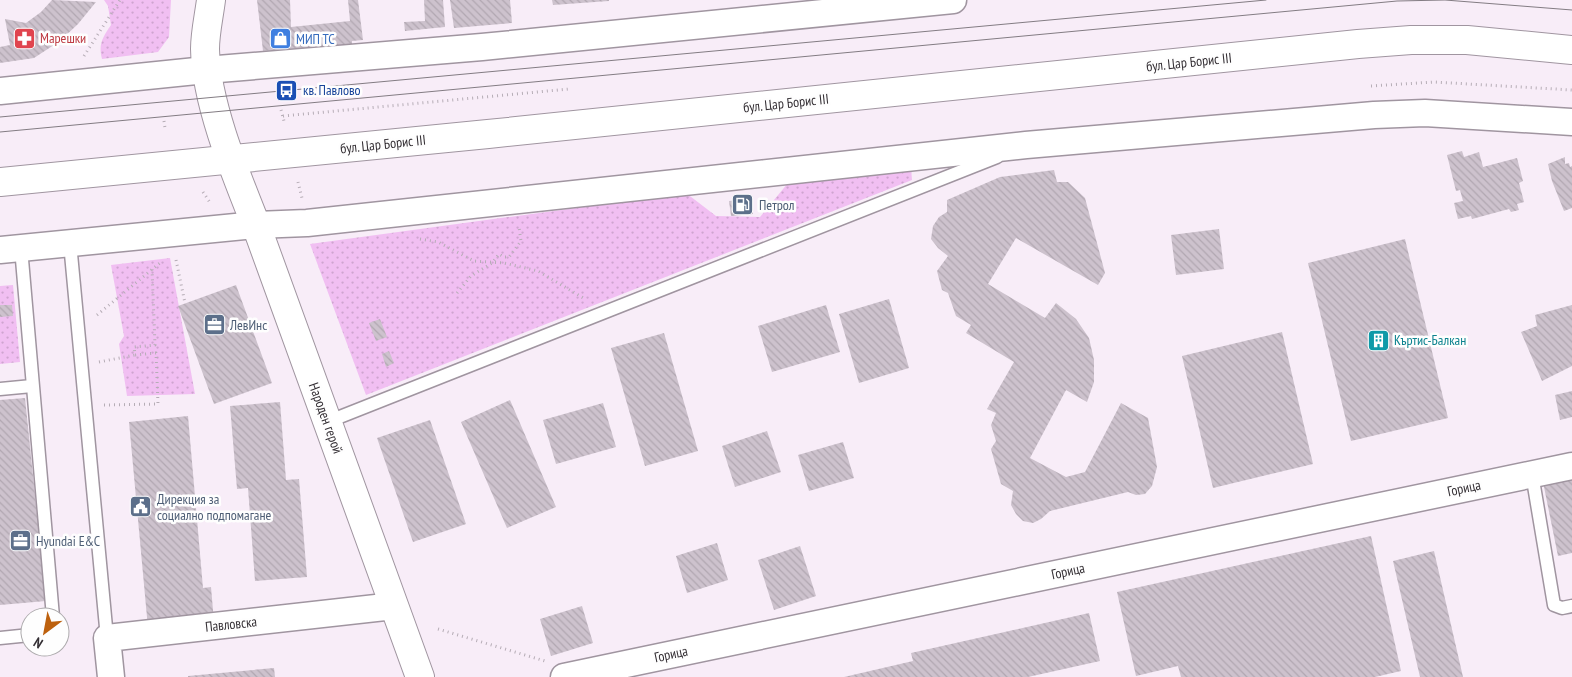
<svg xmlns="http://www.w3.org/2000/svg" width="1572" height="677" viewBox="0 0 1572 677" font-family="'PT Sans Narrow',sans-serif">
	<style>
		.grass { fill: url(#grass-dots) }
		.building { fill: url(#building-back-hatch) }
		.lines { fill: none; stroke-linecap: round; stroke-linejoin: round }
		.lane-casing { stroke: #a095a0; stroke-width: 15 }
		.street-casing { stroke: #a095a0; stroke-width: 29 }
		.secondary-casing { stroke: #a095a0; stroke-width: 30 }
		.primary-casing { stroke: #a095a0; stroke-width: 30 }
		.path { stroke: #b6adb6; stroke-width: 3; stroke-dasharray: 1 4; stroke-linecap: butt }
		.lane { stroke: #fff; stroke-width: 12 }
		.street { stroke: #fff; stroke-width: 26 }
		.secondary { stroke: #fff; stroke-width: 28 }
		.primary { stroke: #fff; stroke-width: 28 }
		.tram { stroke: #837c83; stroke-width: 1 }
		.labels { text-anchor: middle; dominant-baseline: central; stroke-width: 5; stroke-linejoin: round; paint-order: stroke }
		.health-label { font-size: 14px; fill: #be3a42; stroke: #fefefe; text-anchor: start }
		.shop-label { font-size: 14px; fill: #366cbe; stroke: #fefefe; text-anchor: start }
		.street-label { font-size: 14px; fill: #342f34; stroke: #fefefe }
		.transit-label { font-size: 14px; fill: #164399; stroke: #fefefe; text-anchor: start }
		.service-label { font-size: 14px; fill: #4e5e75; stroke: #fefefe; text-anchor: start }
		.culture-label { font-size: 14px; fill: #0d838f; stroke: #fefefe; text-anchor: start }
	</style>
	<defs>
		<pattern id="grass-dots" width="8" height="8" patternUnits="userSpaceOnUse" patternTransform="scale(1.25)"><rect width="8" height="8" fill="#f1bff2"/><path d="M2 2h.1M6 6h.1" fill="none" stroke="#cfa4d0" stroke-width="1.8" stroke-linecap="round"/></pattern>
		<pattern id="building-back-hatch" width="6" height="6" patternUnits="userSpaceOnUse" patternTransform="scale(1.25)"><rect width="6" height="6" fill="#cdc2cd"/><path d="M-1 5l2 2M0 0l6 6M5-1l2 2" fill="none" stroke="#b1a7b1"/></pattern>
	</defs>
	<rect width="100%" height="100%" fill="#f8edf8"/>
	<path class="grass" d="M104,0H171L169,37L158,52L102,59C98,44 103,37 111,25L108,6Z
		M911,168L912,180L366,395L310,244L686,193L716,216L760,217L788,183Z
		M170,258L195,394L127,396L119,344L124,336L111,265Z
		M13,285L20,362L0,364V286Z"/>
	<path class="building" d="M52,0L96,2L78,24L60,41L34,58L0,63V47L10,45L5,19L26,23L41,12Z
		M257,0H290L291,27L350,21L348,0H358L363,40L352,41V44L263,51Z
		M424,0H443L445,27L405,31L404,22L425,21Z
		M450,0H510L512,23L454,28Z
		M552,0H609V1L553,5Z
		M1462,151L1464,157L1479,152L1483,167L1517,158L1523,181L1519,183L1524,202L1517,204L1519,210L1511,212L1509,209L1472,219L1471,216L1458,219L1454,203L1463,201L1460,190L1456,191L1447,155Z
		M1565,157V164L1569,163L1570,167L1572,166V208L1564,211L1552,181L1548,164Z
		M1054,170L1057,182H1068L1085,198L1105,273L1098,285L1016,238L988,284L1045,318L1056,303L1076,319L1089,338L1094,360V382L1087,402L1066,390L1030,458L1066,477L1085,472L1121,403L1148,418L1157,467L1152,486L1145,494L1136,495L1128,492L1050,511L1041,519L1033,523L1023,521L1016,514L1011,505L1013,491L1001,484L991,449L996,441L991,425L996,413L987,409L1014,362L966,333L971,325L956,316L948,293L942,290L937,271L948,256L938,248L931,239L933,226L939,217L947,212V200L1000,177Z
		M751,199L753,214L731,216L729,201Z
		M1219,229L1224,269L1176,275L1171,235Z
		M1405,239L1448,418L1351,441L1308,263Z
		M236,285L272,383L214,404L178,306Z
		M889,299L909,368L859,383L839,314Z
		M0,305H12L13,316L0,317Z
		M826,305L840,352L772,372L758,326Z
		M1572,305V366L1542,381L1521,332L1537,326L1535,315Z
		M380,319L387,337L376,341L369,323Z
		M1282,332L1313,464L1213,488L1182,356Z
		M664,333L698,451L645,466L611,348Z
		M389,351L394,363L386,367L382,354Z
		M1572,391V417L1560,420L1555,395Z
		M25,398L46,601L0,605V400Z
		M510,400L556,507L507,528L461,422Z
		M280,402L286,480L299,479L307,577L255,581L248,488L237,489L230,406Z
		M603,403L616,447L556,464L543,420Z
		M188,416L203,588L211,587L214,622L148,628L129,422Z
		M430,420L466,524L413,542L377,438Z
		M767,431L781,472L735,487L722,446Z
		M843,442L854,478L809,491L798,455Z
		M1572,476V553L1558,556L1543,482Z
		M1371,536L1401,671L1375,677H1181L1178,666L1136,676L1117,592Z
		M717,543L728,580L687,593L676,556Z
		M800,546L816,596L774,610L758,560Z
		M1434,551L1463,677H1420L1393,561Z
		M582,606L593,643L551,656L540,619Z
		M1089,613L1100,661L1028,677H844L913,661L911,653Z
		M274,668L275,677H188V676Z"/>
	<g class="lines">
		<defs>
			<path id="lane" d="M70,243L107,638
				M21,248L53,617
				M0,389L32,386
				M327,422L997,157
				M1532,474L1554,605L1562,608L1572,606
				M0,638L30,635"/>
			<path id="street" d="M0,91L206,70L482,47L953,0
				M0,250L256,225L307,223L1026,145L1374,115L1425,113L1572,122
				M111,677L107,638L394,606
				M564,677L1572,466"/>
			<path id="secondary" d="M211,0C209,16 205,33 205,49C206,103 236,175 256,225L420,677"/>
			<path id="primary" d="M0,182L488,134L1358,44L1411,40H1467L1572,50"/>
		</defs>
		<use href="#lane" class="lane-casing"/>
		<use href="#street" class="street-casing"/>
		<use href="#secondary" class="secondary-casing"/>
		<use href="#primary" class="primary-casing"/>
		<path class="path" d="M84,56L120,0
			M1371,86L1434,82L1572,90
			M281,110L284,121
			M283,116L569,89
			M164,121L165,128
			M298,182L302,198
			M203,192L211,204
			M420,239L438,242L474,261L504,263L538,271L585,299
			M176,260L185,303
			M457,293L471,276L492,263L499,254L504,257H509L521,241L519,227
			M97,315L161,262
			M99,362L135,355
			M104,405L158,404L156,353L135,355L134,347L155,345L152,269
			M438,629L545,661"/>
		<use href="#lane" class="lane"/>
		<use href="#street" class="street"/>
		<use href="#secondary" class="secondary"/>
		<use href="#primary" class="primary"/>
		<path class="tram" d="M0,117L1266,0
			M0,132L1397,1L1445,0L1572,10"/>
	</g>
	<defs>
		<symbol id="pharmacy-square" viewBox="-11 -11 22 22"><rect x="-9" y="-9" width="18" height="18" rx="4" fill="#e0444e" stroke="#fefefe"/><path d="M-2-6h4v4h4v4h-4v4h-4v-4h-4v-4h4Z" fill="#fff"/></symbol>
		<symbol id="shop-square" viewBox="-11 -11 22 22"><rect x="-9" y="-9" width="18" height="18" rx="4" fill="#3f7fe0" stroke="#fefefe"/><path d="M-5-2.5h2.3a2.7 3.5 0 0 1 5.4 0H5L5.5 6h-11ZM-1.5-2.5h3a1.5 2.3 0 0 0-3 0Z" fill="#fff"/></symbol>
		<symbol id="bus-square" viewBox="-11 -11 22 22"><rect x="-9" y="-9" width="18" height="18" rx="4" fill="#1a4fb4" stroke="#fefefe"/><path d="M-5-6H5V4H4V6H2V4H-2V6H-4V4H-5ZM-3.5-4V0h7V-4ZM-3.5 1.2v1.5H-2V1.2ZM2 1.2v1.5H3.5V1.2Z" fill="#fff"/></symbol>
		<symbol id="fuel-square" viewBox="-11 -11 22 22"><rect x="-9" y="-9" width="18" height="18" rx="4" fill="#5c6f8a" stroke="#fefefe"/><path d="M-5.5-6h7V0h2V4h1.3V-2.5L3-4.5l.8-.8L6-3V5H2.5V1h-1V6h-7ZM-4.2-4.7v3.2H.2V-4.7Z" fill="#fff"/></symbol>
		<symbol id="office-square" viewBox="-11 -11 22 22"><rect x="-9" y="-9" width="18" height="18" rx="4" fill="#5c6f8a" stroke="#fefefe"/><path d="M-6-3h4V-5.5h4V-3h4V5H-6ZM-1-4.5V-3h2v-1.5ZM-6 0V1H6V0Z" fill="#fff"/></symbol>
		<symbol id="building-square" viewBox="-11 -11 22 22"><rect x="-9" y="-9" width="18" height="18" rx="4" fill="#0f9aa8" stroke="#fefefe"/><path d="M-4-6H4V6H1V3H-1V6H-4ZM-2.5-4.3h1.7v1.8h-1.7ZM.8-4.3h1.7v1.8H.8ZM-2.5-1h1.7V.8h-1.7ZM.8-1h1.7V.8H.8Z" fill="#fff"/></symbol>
		<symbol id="civic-square" viewBox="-11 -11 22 22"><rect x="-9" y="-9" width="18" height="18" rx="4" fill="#5c6f8a" stroke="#fefefe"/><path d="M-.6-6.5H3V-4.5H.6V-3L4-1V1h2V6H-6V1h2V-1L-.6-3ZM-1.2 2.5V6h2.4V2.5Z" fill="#fff"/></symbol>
	</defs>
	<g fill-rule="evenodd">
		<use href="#pharmacy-square" x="12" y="26" width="25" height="25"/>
		<use href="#shop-square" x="268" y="26" width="25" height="25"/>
		<use href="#bus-square" x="274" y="78" width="25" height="25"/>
		<use href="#fuel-square" x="730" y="192" width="25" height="25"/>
		<use href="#office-square" x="202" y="312" width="25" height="25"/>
		<use href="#building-square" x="1366" y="328" width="25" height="25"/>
		<use href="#civic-square" x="128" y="494" width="25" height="25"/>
		<use href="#office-square" x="8" y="528" width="25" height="25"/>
	</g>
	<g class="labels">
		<g class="health-label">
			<text x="40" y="38">Марешки</text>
		</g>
		<g class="shop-label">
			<text x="296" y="39">МИП ТС</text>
		</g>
		<g class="street-label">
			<text transform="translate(1189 62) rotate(-6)">бул. Цар Борис III</text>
			<text transform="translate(786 103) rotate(-6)">бул. Цар Борис III</text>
			<text transform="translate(383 144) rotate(-6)">бул. Цар Борис III</text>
			<text transform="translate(326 418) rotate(70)">Народен герой</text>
			<text transform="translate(1464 488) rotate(-12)">Горица</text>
			<text transform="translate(1068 571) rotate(-12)">Горица</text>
			<text transform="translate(231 624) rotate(-6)">Павловска</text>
			<text transform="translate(671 654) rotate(-12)">Горица</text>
		</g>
		<g class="transit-label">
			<text x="303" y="90">кв. Павлово</text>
		</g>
		<g class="service-label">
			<text x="759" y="205">Петрол</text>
			<text x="230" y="325">ЛевИнс</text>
			<text x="157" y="499">Дирекция за<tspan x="157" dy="16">социално подпомагане</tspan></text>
			<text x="36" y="541">Hyundai E&amp;C</text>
		</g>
		<g class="culture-label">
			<text x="1394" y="340">Къртис-Балкан</text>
		</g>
	</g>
	<g transform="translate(45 632) rotate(212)"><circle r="24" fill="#fefefe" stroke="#adabad"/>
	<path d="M0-4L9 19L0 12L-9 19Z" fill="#bd610e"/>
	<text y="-8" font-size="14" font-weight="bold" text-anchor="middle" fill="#342f34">N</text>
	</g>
</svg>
